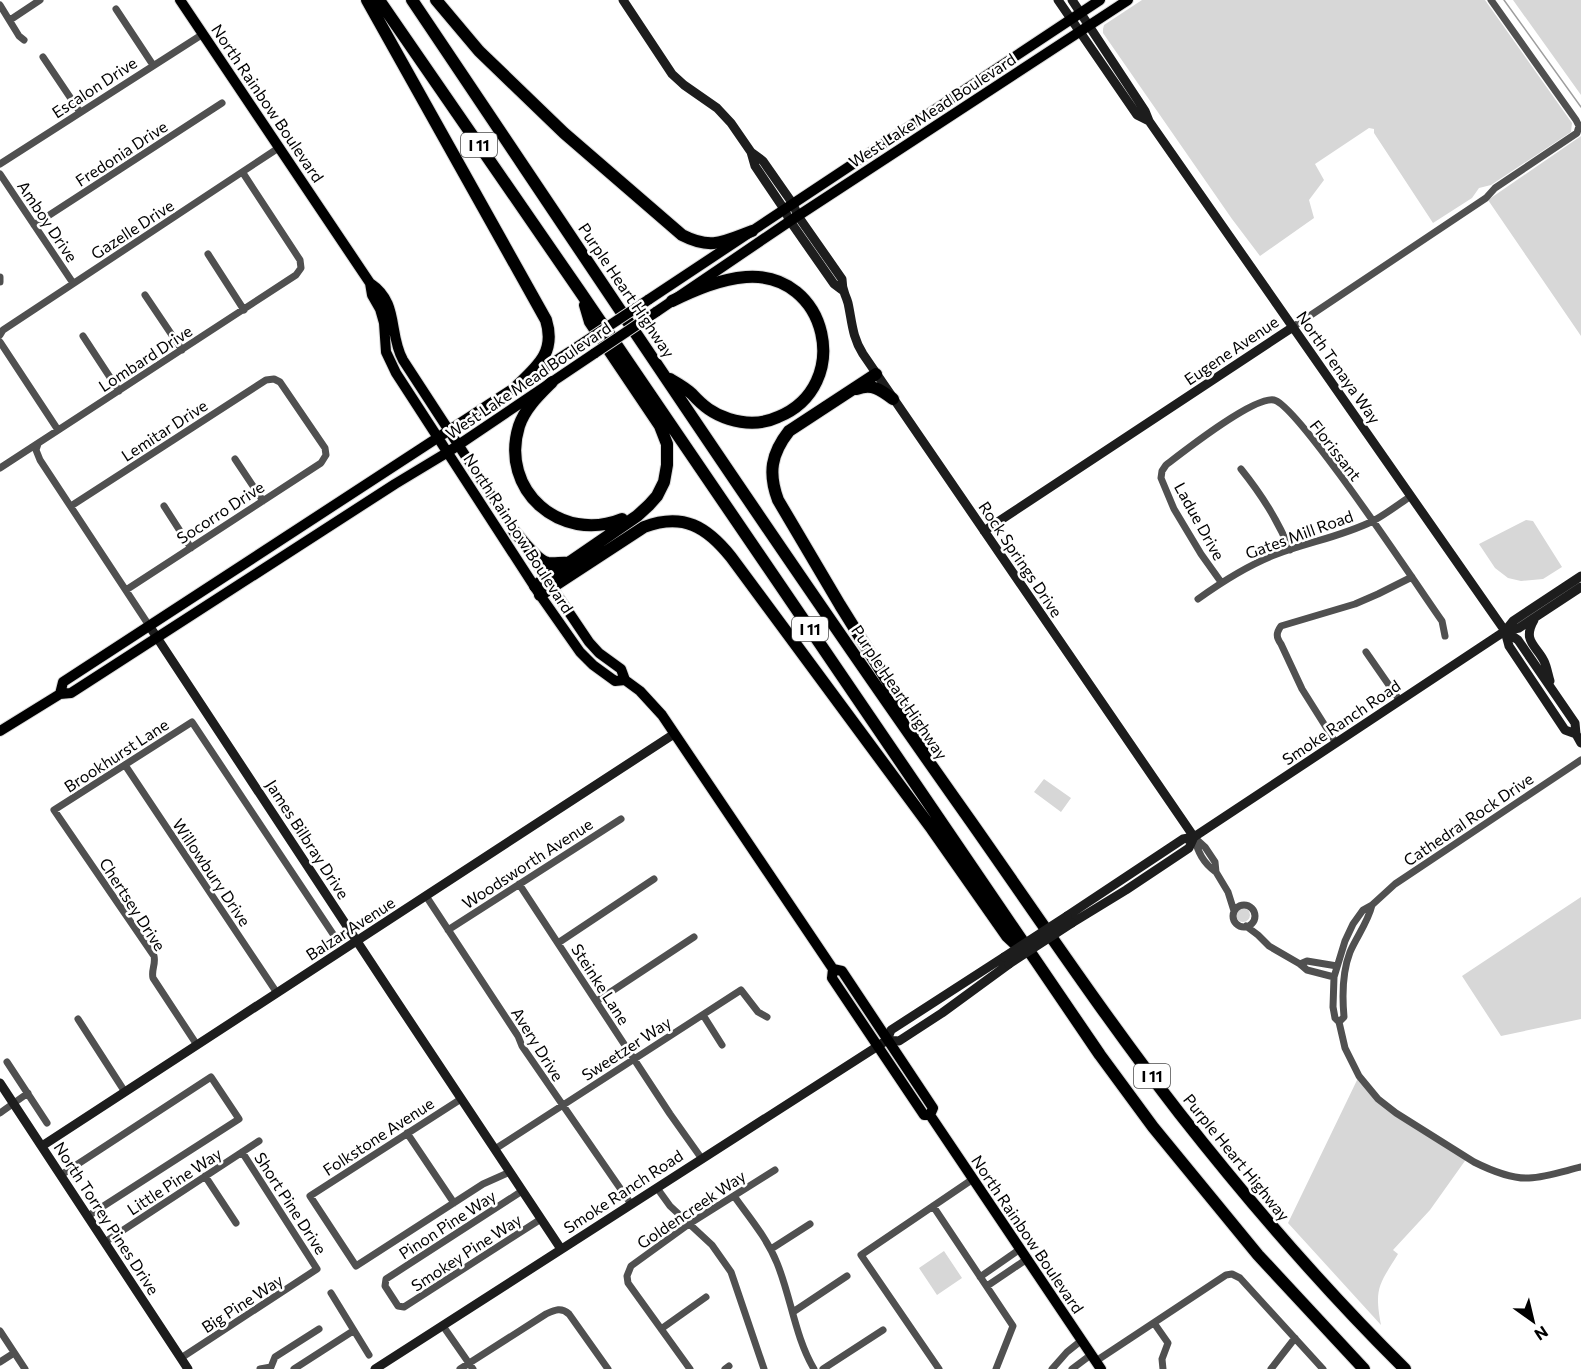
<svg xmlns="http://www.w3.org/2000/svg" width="1581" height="1369" viewBox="0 0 1581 1369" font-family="Commissioner,sans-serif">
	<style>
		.green { fill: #d7d7d7 }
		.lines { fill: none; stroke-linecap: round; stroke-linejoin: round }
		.stream { stroke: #9e9e9e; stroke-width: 1.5 }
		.primary-casing { stroke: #dbdbdb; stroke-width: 12 }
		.highway-casing { stroke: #dbdbdb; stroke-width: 14 }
		.street { stroke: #505050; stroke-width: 7 }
		.secondary { stroke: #1d1d1d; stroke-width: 9 }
		.primary { stroke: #000; stroke-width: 10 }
		.highway { stroke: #000; stroke-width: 12 }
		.primary-bridge-casing { stroke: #dbdbdb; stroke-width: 12; stroke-linecap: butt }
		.secondary-bridge { stroke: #1d1d1d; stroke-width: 9 }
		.primary-bridge { stroke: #000; stroke-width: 10 }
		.labels { text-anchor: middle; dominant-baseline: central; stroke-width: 5; stroke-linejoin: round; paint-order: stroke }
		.shield { fill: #fff; stroke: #4c4c4c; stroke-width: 1.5 }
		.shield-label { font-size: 15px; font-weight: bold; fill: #000 }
		.street-label { font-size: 16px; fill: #000; stroke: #fff }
	</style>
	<rect width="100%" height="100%" fill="#fff"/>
	<path class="green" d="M1142,0H1485L1572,123L1571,132L1491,185L1479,188L1472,198L1433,223L1374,133V129L1369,128L1315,164L1324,180L1309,200L1314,218L1260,256L1232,219L1103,33V29L1104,25Z
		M1513,0H1581V95Z
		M1581,136V336L1488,200Z
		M1526,520L1533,521L1562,567L1543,579L1521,581L1508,578L1495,568L1479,544Z
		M1044,779L1071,798L1061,812L1034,792Z
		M1581,897V1019L1501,1036L1462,976Z
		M1236 915a7 7 0 1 1 14 0a7 7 0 1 1-14 0Z
		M1359,1076L1378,1099L1467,1158L1430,1210L1393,1250L1398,1254C1379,1285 1374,1288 1381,1325L1288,1223Z
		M944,1251L962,1278L937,1295L919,1268Z"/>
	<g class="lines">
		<path class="stream" d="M1504,0L1581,107"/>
		<defs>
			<path id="primary" d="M180,0L370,283C400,303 388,333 403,360L519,538
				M370,283L372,295L380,309L384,323L386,352L396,373L540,595L580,652L593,665L615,681L625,680
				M648,300L1100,0
				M656,312L790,221L1128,0
				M529,553L589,642L599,653L621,669L625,680L640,691L662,715L833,969L832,978L924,1115H930L1101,1369
				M60,694L63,682L586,341
				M0,731L60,694L71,693L395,484L448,452L595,353
				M833,969L842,971L933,1108L930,1115"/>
			<path id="highway" d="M367,0L546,320C556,352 538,366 516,387
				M379,0L579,290L1100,1055L1153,1127L1258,1255L1364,1369
				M412,0C597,275 780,552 972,823C1040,920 1107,1020 1180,1114C1250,1203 1324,1289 1405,1369
				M436,0L479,51L564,133L682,235C711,250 723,242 752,231
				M876,374L789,431C771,454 768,473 778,500L840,605L916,727L923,747
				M670,379C677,383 686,388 692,394C703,406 713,414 729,419C745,424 763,424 778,417C854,386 828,271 746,277C720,279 695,290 672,301
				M552,382C539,395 525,408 519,426C499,490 561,544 622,519
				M857,389C872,383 881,390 893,399
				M514,531C522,540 537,561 548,563C555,564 562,562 569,563
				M535,586L637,516L649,505L657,496L664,482L667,465V444L660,426L590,322L585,305
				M540,595L644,527C683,512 707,527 731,557L932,829L1007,936L1022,950"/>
		</defs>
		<use href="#primary" class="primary-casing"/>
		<use href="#highway" class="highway-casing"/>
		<path class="street" d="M0,5L19,36L24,40
			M116,9L153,65
			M10,20L40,0
			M43,57L80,112
			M0,164L203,34
			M0,174L73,283
			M34,225L222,103
			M208,254L244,310
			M0,277V282
			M145,295L182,350
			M1293,327L1486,198L1495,188L1577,133L1579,126L1576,120L1491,0
			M0,335L3,330L280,147
			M83,336L119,391
			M0,342L58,430
			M38,444L36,450L40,460L150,627
			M235,459L263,501
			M0,468L296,275L301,268L300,260L243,173
			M1241,469C1261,494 1278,520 1290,550
			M71,506L266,380L274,379L280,382L325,448L326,455L321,463L126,590
			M164,506L191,548
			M1221,582L1201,554L1174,509L1161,478L1162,471L1166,465C1183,452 1254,396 1274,400C1298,405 1420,590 1442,621L1445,636
			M1198,599C1223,581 1248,565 1277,554C1309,542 1343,536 1373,521C1386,514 1399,504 1411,496
			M1366,652L1400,701
			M1336,743L1302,689L1281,644C1276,637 1276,633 1281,626L1355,604L1378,594L1412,577
			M1581,760L1395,884L1372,905L1363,910L1353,924L1345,941L1334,977L1333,1007L1335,1018L1339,1022L1345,1048L1359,1076L1378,1099L1396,1113L1474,1162C1490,1170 1511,1179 1529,1178C1546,1177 1564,1171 1581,1167
			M125,765L277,993
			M1194,837L1205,847L1215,862L1216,872L1228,892L1234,911
			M1194,837C1198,852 1203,863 1216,872
			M519,884L670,1114L702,1159
			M426,896L518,1036L522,1046L631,1204
			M1233 916a11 11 0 1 1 22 0a11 11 0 1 1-22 0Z
			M1246,926L1258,935L1269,946L1300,964L1307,970L1334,977
			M448,930L621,819
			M558,943L654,879
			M1300,964L1307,961L1337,966
			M597,1001L694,937
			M703,1015L722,1045
			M78,1019L125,1092
			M1339,1022L1344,1017C1342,995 1342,973 1350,952C1357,936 1368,922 1372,905
			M197,1045L153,978C151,970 156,964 154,956L54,810L192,722L335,937
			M7,1062L47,1123
			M461,1099L310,1196L356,1266L483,1184L510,1172
			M0,1113L28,1093
			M407,1133L454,1203
			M495,1149L741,990L758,1012L767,1017
			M61,1175L211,1077L239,1119L88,1216
			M205,1176L236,1223
			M657,1188L670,1206L712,1245L731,1272L764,1369
			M522,1191L386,1279L385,1286L398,1306L404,1307L541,1219
			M734,1196C749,1217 767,1238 777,1263C791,1297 795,1337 814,1369
			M933,1206L1013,1326L996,1369
			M105,1242L259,1141
			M771,1249L810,1224
			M980,1277L1020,1249
			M987,1286L1027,1259
			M331,1293L369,1355
			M793,1312L847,1276
			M1154,1323L1168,1343L1162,1359L1163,1369
			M443,1326L473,1369
			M661,1329L706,1297
			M0,1331L25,1369
			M181,1358L317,1269L242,1152
			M1096,1361L1226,1275L1232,1274L1240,1278L1323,1369
			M0,1362L14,1353
			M260,1369L271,1367L275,1357L319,1329
			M294,1369L353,1331
			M460,1369L546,1314C555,1310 561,1307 569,1314L608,1369
			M690,1369L628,1283L627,1276L631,1266L689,1224L775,1170
			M725,1369L729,1366
			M823,1369L883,1330
			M939,1369L861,1255L973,1179
			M1052,1369L1067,1352L1082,1340
			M1072,1369L1092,1354
			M1271,1369L1295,1338"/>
		<path class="secondary" d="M623,0L672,74L684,85L717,108L731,123L751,152L755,166L784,209L790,221L834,284L842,290
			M1058,0L1137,115L1149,121
			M1072,0L1145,111L1149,121L1505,631L1518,640L1575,723L1576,734L1581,743
			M751,152L763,161L793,204L798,216L842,279C842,292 845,292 848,303C852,321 852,337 863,354L1194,837
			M984,531L1293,327
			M1534,620C1522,641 1536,645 1544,661C1547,667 1548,675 1550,681
			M150,627L393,996L561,1249
			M1505,631L1509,646L1565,730L1576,734
			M1505,631L1519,628L1581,587
			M1067,916L1183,839L1194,837L1505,631L1513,621L1581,576
			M1072,923L1126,890L1189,848L1194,837
			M887,1040L899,1041L942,1013L1009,964
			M0,1083L188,1369
			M42,1146L674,734
			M375,1369L878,1046L887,1040L891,1030L1004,957"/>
		<use href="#primary" class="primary"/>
		<use href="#highway" class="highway"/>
		<defs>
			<path id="primary-bridge" d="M586,341L648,300
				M595,353L656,312"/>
		</defs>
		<use href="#primary-bridge" class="primary-bridge-casing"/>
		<path class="secondary-bridge" d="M1004,957L1067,916
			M1009,964L1072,923"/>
		<use href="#primary-bridge" class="primary-bridge"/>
	</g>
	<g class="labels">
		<g class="shield">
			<rect x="461" y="133" width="36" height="24" rx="4.5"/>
			<rect x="792" y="617" width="36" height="24" rx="4.5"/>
			<rect x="1134" y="1064" width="36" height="24" rx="4.5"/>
		</g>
		<g class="shield-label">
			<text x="479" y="145">I 11</text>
			<text x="810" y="629">I 11</text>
			<text x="1152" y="1076">I 11</text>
		</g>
		<g class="street-label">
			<text transform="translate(94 87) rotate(-33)">Escalon Drive</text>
			<text transform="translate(268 103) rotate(56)">North Rainbow Boulevard</text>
			<text transform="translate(932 110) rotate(-33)">West Lake Mead Boulevard</text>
			<text transform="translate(121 153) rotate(-33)">Fredonia Drive</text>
			<text transform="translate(48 221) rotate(56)">Amboy Drive</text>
			<text transform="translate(132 229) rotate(-33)">Gazelle Drive</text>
			<text transform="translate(627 290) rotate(56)">Purple Heart Highway</text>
			<text transform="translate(1231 350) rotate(-34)">Eugene Avenue</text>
			<text transform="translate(145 358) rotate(-33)">Lombard Drive</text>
			<text transform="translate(1339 367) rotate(55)">North Tenaya Way</text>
			<text transform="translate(528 380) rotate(-34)">West Lake Mead Boulevard</text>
			<text transform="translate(164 430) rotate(-33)">Lemitar Drive</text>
			<text transform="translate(1336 450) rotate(52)">Florissant</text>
			<text transform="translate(220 512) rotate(-33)">Socorro Drive</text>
			<text transform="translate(1200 521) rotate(61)">Ladue Drive</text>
			<text transform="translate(519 533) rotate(57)">North Rainbow Boulevard</text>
			<text transform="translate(1299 534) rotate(-20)">Gates Mill Road</text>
			<text transform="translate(1021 559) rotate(56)">Rock Springs Drive</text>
			<text transform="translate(900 692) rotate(56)">Purple Heart Highway</text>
			<text transform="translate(1341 722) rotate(-34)">Smoke Ranch Road</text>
			<text transform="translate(116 755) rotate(-33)">Brookhurst Lane</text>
			<text transform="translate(1468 819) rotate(-34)">Cathedral Rock Drive</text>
			<text transform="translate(308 839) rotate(57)">James Bilbray Drive</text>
			<text transform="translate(527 863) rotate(-33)">Woodsworth Avenue</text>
			<text transform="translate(212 872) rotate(56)">Willowbury Drive</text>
			<text transform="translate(133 904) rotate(57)">Chertsey Drive</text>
			<text transform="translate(350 928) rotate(-33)">Balzar Avenue</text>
			<text transform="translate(601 984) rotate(57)">Steinke Lane</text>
			<text transform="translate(538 1044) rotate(58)">Avery Drive</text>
			<text transform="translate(626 1048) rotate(-33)">Sweetzer Way</text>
			<text transform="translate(378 1136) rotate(-33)">Folkstone Avenue</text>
			<text transform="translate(1237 1157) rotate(51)">Purple Heart Highway</text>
			<text transform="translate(174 1181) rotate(-33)">Little Pine Way</text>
			<text transform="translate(623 1191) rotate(-33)">Smoke Ranch Road</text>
			<text transform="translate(291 1203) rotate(57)">Short Pine Drive</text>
			<text transform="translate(691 1209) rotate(-34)">Goldencreek Way</text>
			<text transform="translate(107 1218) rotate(57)">North Torrey Pines Drive</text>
			<text transform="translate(447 1224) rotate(-33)">Pinon Pine Way</text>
			<text transform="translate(1028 1234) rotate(56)">North Rainbow Boulevard</text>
			<text transform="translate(466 1252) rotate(-33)">Smokey Pine Way</text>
			<text transform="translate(242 1303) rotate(-33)">Big Pine Way</text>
		</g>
	</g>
	<g transform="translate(1533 1321) rotate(146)" stroke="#ffffff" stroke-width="4.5" paint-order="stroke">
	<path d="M0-4.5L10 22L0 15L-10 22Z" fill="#000000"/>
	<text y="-9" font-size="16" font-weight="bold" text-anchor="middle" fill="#000000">N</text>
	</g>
</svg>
